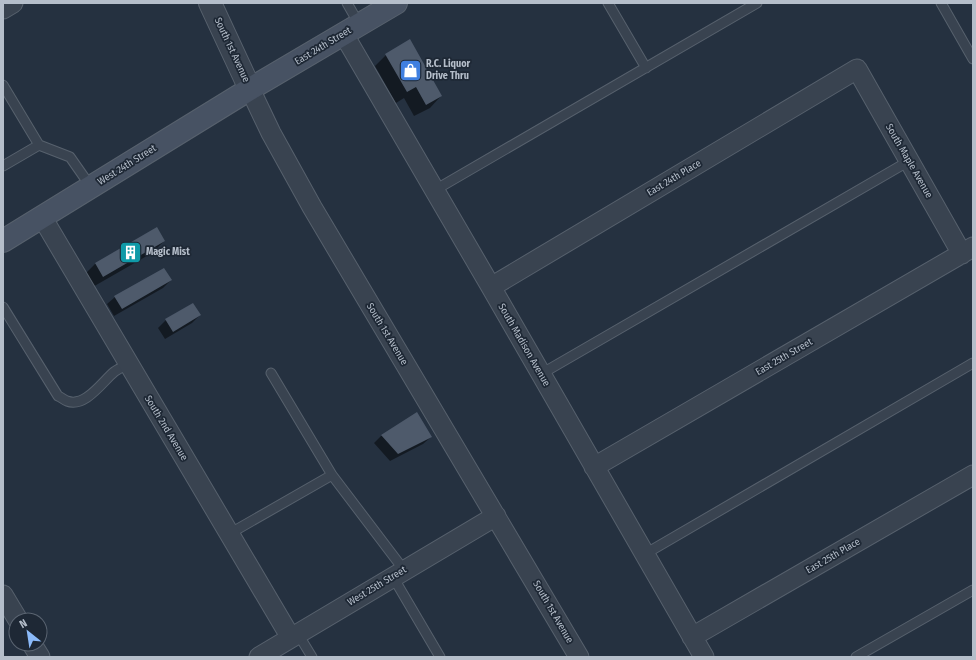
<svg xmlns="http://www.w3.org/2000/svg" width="976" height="660" viewBox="0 0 976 660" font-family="'Fira Sans Condensed',sans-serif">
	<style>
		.shadow { fill: #0007 }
		.building { fill: #4e5a6b }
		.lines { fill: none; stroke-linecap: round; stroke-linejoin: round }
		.service-casing { stroke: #57616d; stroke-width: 11 }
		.minor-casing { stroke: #57616d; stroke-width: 21 }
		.tertiary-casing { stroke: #57616d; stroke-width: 24 }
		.secondary-casing { stroke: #57616d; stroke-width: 24 }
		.service { stroke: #394350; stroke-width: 9 }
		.minor { stroke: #394350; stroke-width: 19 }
		.tertiary { stroke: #394350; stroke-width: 22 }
		.secondary { stroke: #475263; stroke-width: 22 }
		.labels { text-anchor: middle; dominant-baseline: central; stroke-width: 3.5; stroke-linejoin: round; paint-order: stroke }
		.street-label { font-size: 10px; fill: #b5beca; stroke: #1e2835 }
		.poi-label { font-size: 10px; font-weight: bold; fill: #b5beca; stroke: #1e2835; text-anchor: start }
	</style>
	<rect width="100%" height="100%" fill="#253140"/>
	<path class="shadow" d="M386,55L441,96L430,108L414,116L404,98L396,103L375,66Z
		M164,241L152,253L91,288L84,275L95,264Z
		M171,280L163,288L114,316L107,304L115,297Z
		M200,315L192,323L165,339L158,328L166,320Z
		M417,414L431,437L423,444L390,461L374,443L381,436Z"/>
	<path class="building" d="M410,39L442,96L426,105L416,87L407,92L385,54Z
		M157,227L165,241L103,277L95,263Z
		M164,268L172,280L122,309L114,296Z
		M193,303L201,315L173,332L165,319Z
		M417,412L432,437L398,454L381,435Z"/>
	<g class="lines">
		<defs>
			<path id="service" d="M347,3L359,24
				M608,3L646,68
				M941,3L973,59
				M3,85L39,145
				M3,166L39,145L70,157L91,187
				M435,190L757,3
				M3,307L58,396C61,397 64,400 67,401C85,408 102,382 114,372C118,369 123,367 128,364
				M271,373L332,475L404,570
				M541,374L909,161
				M229,534L332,475
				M645,554L973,363
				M393,577L440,657
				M298,634L312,657
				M856,657L973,590"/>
			<path id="minor" d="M3,9L13,3
				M343,33L491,287L704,657
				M250,89L271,133L312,207L579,657
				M42,217L291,638
				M491,287L857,69L962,254
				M594,467L973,247
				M3,595L18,620
				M692,637L973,475
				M32,644L40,657
				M259,657L496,516"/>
			<path id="tertiary" d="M210,3L250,89"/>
			<path id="secondary" d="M3,241L250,89L396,3"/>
		</defs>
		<use href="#service" class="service-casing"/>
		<use href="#minor" class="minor-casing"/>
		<use href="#tertiary" class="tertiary-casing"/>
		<use href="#secondary" class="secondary-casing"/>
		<use href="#service" class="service"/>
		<use href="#minor" class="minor"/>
		<use href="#tertiary" class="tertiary"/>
		<use href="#secondary" class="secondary"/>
	</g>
	<defs>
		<symbol id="shop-square" viewBox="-11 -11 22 22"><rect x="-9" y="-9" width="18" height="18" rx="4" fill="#3f7fe0" stroke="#1e2835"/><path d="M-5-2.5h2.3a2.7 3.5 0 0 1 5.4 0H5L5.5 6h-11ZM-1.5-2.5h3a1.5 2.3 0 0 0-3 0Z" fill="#fff"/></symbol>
		<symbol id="building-square" viewBox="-11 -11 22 22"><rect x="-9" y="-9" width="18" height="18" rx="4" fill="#0f9aa8" stroke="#1e2835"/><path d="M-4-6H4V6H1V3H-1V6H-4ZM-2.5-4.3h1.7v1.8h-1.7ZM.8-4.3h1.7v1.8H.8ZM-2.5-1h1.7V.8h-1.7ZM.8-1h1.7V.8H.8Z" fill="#fff"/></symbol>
	</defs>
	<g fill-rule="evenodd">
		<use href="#shop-square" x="398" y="58" width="25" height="25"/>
		<use href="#building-square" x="118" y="240" width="25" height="25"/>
	</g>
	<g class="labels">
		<g class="street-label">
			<text transform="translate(323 46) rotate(-31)">East 24th Street</text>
			<text transform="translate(232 50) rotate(65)">South 1st Avenue</text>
			<text transform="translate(909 161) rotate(60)">South Maple Avenue</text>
			<text transform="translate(127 165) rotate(-32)">West 24th Street</text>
			<text transform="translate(674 178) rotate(-31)">East 24th Place</text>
			<text transform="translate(387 334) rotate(59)">South 1st Avenue</text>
			<text transform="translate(524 345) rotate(60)">South Madison Avenue</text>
			<text transform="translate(784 357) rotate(-30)">East 25th Street</text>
			<text transform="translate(166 428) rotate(59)">South 2nd Avenue</text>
			<text transform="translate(833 556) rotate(-30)">East 25th Place</text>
			<text transform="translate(377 586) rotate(-31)">West 25th Street</text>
			<text transform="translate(553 612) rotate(60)">South 1st Avenue</text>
		</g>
		<g class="poi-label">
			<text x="426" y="64">R.C. Liquor<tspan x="426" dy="12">Drive Thru</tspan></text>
			<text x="146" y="252">Magic Mist</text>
		</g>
	</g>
	<rect width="976" height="660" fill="none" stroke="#b5beca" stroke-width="8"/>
	<g transform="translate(28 632) rotate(330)"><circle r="19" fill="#1e2835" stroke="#5a6471"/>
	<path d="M0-3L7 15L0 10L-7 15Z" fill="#8bbaf9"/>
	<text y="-6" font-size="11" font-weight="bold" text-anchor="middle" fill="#b5beca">N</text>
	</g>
</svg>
